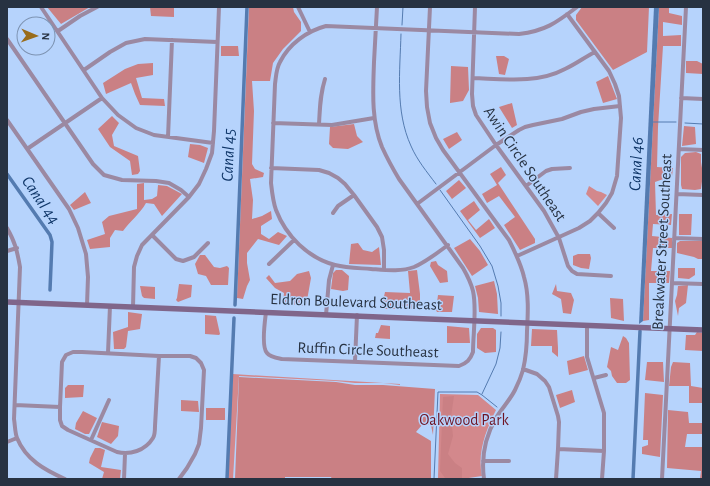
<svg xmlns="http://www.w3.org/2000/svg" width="710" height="486" viewBox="0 0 710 486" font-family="'Alegreya Sans',sans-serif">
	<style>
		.green { fill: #d3888c }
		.forest { fill: #ca8084 }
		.water { fill: #547bb0 }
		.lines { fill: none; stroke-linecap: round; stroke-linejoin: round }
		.stream { stroke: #547bb0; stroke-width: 1 }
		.canal { stroke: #547bb0; stroke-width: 3.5 }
		.street { stroke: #9b89a2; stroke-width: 4 }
		.secondary { stroke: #80668a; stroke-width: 5.5 }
		.labels { text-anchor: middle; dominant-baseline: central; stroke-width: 3; stroke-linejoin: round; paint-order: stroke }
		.street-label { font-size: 16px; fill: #273242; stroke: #b6d3fc }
		.park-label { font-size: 16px; fill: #6e1424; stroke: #b6d3fc }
		.water-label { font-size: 17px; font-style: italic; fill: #103769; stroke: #b6d3fc }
	</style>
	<rect width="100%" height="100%" fill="#b6d3fc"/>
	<path class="green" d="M589,186L597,191L601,192L607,195L598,206L586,194Z
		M233,374L400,384V385L383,383H355L336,381L239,376L233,479H226Z
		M440,394L478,395L496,410C486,430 477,453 482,476L462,479L438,478Z"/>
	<path class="forest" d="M47,7H90L61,24Z
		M150,7H174V17L151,16Z
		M249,7H293L294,12L301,22V31L283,49L273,63L270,81H252L254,111L252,164L255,169L264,173L263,177L250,179L253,200L252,219L262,216L271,211L272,219L261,226V234L269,239L278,232L287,236L279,245L258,239L247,253V263L250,280L247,286L243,299L237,298Z
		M582,7H649L647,52L613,70L576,20V15Z
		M659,7H669V13L682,16V25L663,22V36L681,35V46H663L658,127L657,167L673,168L672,176L655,182L656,215L672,214L671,225L653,224L652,236L672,238V248H653L651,271H670L669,283H649V320L643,321Z
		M221,46H238L239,56H221Z
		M496,56H504L509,59L505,75L499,74Z
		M686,61H697L703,64V74L686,73Z
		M153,63V75L136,78L142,98L164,99L165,106L140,105L135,94L131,83L106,94L103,83L125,69L138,64Z
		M451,66L468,67L469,90L463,101L450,103Z
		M608,76L617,99L603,103L596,82Z
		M512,103L517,125L512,128L499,107Z
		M112,116L119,123L112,135L114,146L138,156L140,171L138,174L132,175L130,161L110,147L98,129Z
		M354,124L357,136L363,142L348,149L333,148L329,144L330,127Z
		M684,126L695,127L696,144L682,146Z
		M457,132L462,140L449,149L443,139Z
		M190,144L200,145L208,148L204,163L188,157Z
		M696,152L701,154V162L703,174L701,189L695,190L682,189L681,185V157L685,153Z
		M501,167L506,175L498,183L535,239V243L520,250L504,225L515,217L499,196L487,203L482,194L497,185L494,180L490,174Z
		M459,180L466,188L452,199L446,191Z
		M144,183V200L152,199L157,196L158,185L167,186L182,194L162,216L154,204L146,203C140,214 130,221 123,231L115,230L110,238V247L90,249L87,240L105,234L102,222L109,216L137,209V184Z
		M85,192L91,203L74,210L70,205Z
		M474,201L480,210L468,220L476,230L489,219L495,228L480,238L460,211Z
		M679,214H692L691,235H679Z
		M470,239L480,251L488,265L472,276L454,248Z
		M680,241H703V259H698L694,257L677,253V243Z
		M358,243L363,250L372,252L379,247L381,265L349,264L351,244Z
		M578,254H590L591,258L589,269L581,268L573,265V256Z
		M200,255H205L214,267L220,268L227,266L229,268L228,285H211L206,276L198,274L195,264Z
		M436,261L438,265L447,271L448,282L440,283L430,266L431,262Z
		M678,268H695V275L689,279L678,278Z
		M336,270H342L349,276L348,290L343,291L331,289L333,273Z
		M417,270L420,294V309H382L383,301L385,292L410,293L408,271Z
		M309,271L311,278L306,306L283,303L284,293L275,288L266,278L269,275L275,283L290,281L297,274Z
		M494,281L497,294L498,314L479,312L478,298L475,286Z
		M179,284L192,285L191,297L178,302L176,300L177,298Z
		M556,284L557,291L571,293L574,300L571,314L563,313L561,299L552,294Z
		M688,285L686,303L679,308L678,316L675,301L677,295L678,286Z
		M140,286L155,287V299L144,298L142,296Z
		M438,295L454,296L452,312H437L436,310Z
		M610,298L623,299L624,321L611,318Z
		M128,312L142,314L140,329L128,331L126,347L124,349H114L113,332L128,327Z
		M205,315L216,316L220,334L219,335L205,334Z
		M381,325L390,326V339L375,338L376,333H378Z
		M447,326L469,328L470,343H447Z
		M481,328H493L496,330V352L485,353L477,348V334Z
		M532,329L557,330L558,348V357L552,352V346H531Z
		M697,332L703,333V351L685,350L686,335H695Z
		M623,336L626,338L629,343L630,380L626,383H617L612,376L611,371L607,367L611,347L618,350Z
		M584,356L588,370L569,375L567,361Z
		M647,362H663L664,382L645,380Z
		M673,362L690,363L691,386L703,388V403H689V386H669L671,367Z
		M239,377L336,382L355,385H383L435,389L433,435L431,425H422L416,432L431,441V478L429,479H379L352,478V479H332L331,477H285V479H235Z
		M68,385H84L83,397L65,398V388Z
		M572,390L575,402L560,408L556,395Z
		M645,393L663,395L660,457L642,454V447L648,445V440H643Z
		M454,396L451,417L453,436L448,454L455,463L462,468V479L445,478L440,471L443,397Z
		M181,400L198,401L199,412L181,411Z
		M206,408H225V420H206Z
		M668,410L688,412L689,423H703V434H687L685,447H703V479H700L701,471L667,468Z
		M83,411L97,418L89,434H85L75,429L76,423Z
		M102,422L119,426L118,436L111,444L97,437Z
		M95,448H100L105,450L101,467L121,470L120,479H102L104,472L89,463L90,458Z"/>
	<path class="water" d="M654,7H659L643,321L639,324Z"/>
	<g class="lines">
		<path class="stream" d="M402,25L403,7
			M401,34C400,71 395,111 411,146C417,160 427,172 436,184
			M653,122H676
			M685,123L703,124
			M440,190L480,246L492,266L498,286L501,303V316
			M482,394L496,364L500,348L501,332
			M434,479L438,392H477L482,395L497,407"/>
		<path class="canal" d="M7,174L50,235L52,242L50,290
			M235,305L247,7
			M227,479L234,318
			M633,479L640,331"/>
		<path class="street" d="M41,7L102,98L118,115L136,128L154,135L213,143
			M298,7L310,32
			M430,7L426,91L427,107L430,123L436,138L443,150L509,240C515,252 521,264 524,277C529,294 528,313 527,331C527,344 526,357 523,370C521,377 518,384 515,390C510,400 502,408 496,418C485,437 481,457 484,479
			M475,7L472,94L473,106L476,115L496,145L544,211L559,238L568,266L572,271L577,274L611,276
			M58,31L80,16L97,7
			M7,39L93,164L104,175L122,180L156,181L169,183L181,190L189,197
			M84,70L110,52L126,43L145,39L217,42
			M473,78C503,79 537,84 565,69C576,64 585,57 595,52
			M681,98L703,99
			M7,120L69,209L78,228L86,254L88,277L87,305
			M273,123L332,125L374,118
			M319,124C320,107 320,95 325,79
			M168,137L172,40
			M27,149L102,98
			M679,149L703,150
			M271,168L319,170L329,173L338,178L345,184L354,195L377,227L382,237L384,250V270
			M526,186L546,171L552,169L570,168
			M677,194L703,195
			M417,204L496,145L519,130L525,127L533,125L562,119L581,112L594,109L620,106
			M333,213L338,206L354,195
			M598,213L614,228
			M7,228C15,242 17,250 20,267L14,419C15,425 15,433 17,438C26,460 45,470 65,479
			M152,235L176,259L183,261L194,257L208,243
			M674,238L703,239
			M448,245C437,253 426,262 414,267C401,272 385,270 371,269C359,268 347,268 335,265C308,258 286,236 276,210C273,202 272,192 271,183L275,84C276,77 276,69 280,62C289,44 307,31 326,26L519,34C545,31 556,23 577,7
			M7,251L17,248
			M517,256L579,228L590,221L598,213L606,203L612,193L617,176L621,118L619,96L615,84L609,71L567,14
			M269,264L294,240
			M672,283L703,284
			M133,307L134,267L137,256L142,245L189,197L199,184L206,169L212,153L214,131L219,7
			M266,312C265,320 261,347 267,353C270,357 277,358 282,359L459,366C467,363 470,360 473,352C473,334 477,309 473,291C471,283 467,275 463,268L399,179C393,169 387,158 382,147C371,120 373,91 374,62C375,44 376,25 377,7
			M326,315L329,280L333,265
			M587,325V357L604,413V451L602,479
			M108,353L110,306
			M159,356L155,426C155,430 155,435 153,438C145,451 130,455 117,452L68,430L62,426L60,420V407L62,362L66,355L73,352H82L159,356H190L196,358L201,363L204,370L201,428L199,444L195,454L187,468L179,479
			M355,361L357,315
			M523,369L537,374L545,381L549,387L558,416L559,422L558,449L556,479
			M594,378L606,375
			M15,405L60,407
			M91,440L109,400
			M7,442L17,438
			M558,449L604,451
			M483,461H509
			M124,479L125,454
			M662,479L686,7"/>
		<path class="secondary" d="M7,302L703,330"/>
	</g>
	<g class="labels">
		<g class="street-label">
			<text transform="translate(525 164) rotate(56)">Awin Circle Southeast</text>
			<text transform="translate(662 242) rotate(-87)">Breakwater Street Southeast</text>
			<text transform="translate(356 302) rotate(2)">Eldron Boulevard Southeast</text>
			<text transform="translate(368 350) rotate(2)">Ruffin Circle Southeast</text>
		</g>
		<g class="park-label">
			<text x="464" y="420">Oakwood Park</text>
		</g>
		<g class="water-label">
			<text transform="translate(228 155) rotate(-88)">Canal 45</text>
			<text transform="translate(636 164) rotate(-87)">Canal 46</text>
			<text transform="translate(41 200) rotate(56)">Canal 44</text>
		</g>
	</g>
	<rect width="710" height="486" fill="none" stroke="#273242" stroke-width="16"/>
	<g transform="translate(36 36) rotate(92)"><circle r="19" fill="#b6d3fc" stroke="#7d93b2"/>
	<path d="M0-3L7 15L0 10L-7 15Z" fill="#996c1b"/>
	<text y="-6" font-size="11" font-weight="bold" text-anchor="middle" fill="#273242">N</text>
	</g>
</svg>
